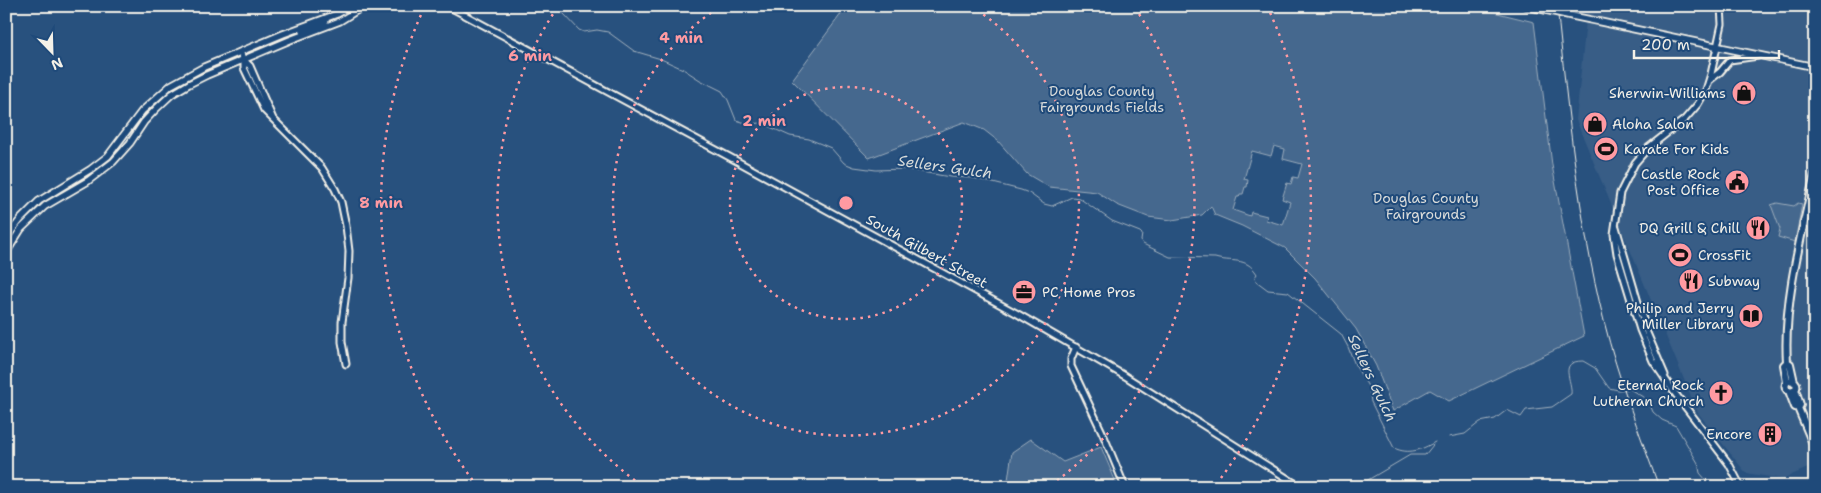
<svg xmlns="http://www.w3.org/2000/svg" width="1821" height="493" viewBox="0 0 1821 493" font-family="'Shantell Sans',sans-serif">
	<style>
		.built { fill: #375d86 }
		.green { fill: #45688e; stroke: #9cacbb; fill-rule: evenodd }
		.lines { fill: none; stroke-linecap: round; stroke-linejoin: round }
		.stream { stroke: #a4b2be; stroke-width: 1 }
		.tertiary-casing { stroke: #f4f1e8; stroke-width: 9 }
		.secondary-casing { stroke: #f4f1e8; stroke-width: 9 }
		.primary-casing { stroke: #f4f1e8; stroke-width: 10 }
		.tertiary { stroke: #1f4a7a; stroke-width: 5 }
		.secondary { stroke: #1f4a7a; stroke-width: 5.5 }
		.primary { stroke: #1f4a7a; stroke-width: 6 }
		.rail { stroke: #f4f1e8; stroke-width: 1 }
		.secondary-bridge-casing { stroke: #f4f1e8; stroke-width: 9; stroke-linecap: butt }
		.secondary-bridge { stroke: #1f4a7a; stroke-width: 5.5 }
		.ring { fill: none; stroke: #ff9aa2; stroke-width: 2.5; stroke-dasharray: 2.5 5 }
		.labels { text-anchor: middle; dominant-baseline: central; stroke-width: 4; stroke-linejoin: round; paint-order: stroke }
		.park-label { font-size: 14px; fill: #dadcda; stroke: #1f4a7a }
		.poi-label { font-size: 14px; fill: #f4f1e8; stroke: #1f4a7a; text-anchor: end }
		.street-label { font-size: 14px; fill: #f4f1e8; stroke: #1f4a7a }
		.water-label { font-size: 15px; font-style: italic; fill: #d9dcda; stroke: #1f4a7a }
		.centre { fill: #ff9aa2; stroke: #1f4a7a; stroke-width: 2.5 }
		.ring-label { font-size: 15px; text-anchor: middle; font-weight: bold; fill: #ff9aa2; stroke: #1f4a7a; stroke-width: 4; stroke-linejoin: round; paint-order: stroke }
	</style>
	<rect width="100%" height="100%" fill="#28517e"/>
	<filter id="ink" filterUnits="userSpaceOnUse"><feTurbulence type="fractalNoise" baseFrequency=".02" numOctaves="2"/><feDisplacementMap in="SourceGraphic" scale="10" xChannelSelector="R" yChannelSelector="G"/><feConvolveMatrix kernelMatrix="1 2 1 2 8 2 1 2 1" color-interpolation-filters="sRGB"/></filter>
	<g filter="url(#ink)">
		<path class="built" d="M1574,6H1815V465L1782,479L1746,473L1698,413L1576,120L1587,10Z"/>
		<path class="green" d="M847,6H1469L1534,22L1552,165L1584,336L1449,401L1430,390L1393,411L1376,366L1356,329L1315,278L1285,248L1242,226L1215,215L1211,206L1202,215L1172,220L1148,217L1117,205L1097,192L1049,187L1027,174L998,141L984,130L964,122L869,158L792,80ZM1274,146L1285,149L1283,159L1302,164L1298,178L1293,177L1291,184L1287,183L1282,199L1290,202L1283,225L1266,220L1267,216L1251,212L1250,216L1233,210L1237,197H1239L1240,194H1243L1245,187H1247L1248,180L1244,179L1252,151L1271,156Z
			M1777,203L1794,206L1798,203L1802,204L1795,242L1778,237L1780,229L1771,205Z
			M1031,439L1063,462L1101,447L1118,487H999L1008,480L1012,452Z"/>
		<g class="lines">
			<path class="stream" d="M554,6L564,14L579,30L584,32L597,30L608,32L634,51L661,59L683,69L700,80L722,91L728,100L736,120L749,124L761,123L790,136L809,139L831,148L844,163L854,167L876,170L905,169L950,177L973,178L1021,190L1029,193L1044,204L1052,206L1072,197L1079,198L1112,221L1140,232L1142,234L1141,241L1143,244L1170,257L1215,258C1231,263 1246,256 1257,274L1255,277L1256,281L1268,290L1288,292L1341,334L1348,347L1355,365L1369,388L1371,402L1394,448C1409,455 1421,450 1435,442
				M1449,437L1465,434L1480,422L1495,419L1507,410L1521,417L1526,410L1552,407L1571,394C1573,381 1557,361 1583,361L1595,368L1609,388L1618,390L1630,389L1633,391L1648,400L1653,412L1662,420L1676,426L1698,463L1700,473L1712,487
				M1356,487L1410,455H1425L1433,445"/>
			<defs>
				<path id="tertiary" d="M448,6L735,160L1016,313L1125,376L1301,487
					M1721,6L1722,24L1711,74L1706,90L1698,104L1685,119L1648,148L1635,163L1620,193L1614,234L1617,254L1640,330L1653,361L1674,392L1729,464L1741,487
					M240,52L244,60L250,66L273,119
					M244,60V68L264,110L322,168L335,189L341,202L346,226L349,251L348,278L342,322V342L346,364
					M1710,80L1720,72L1730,60L1758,56
					M1616,227L1647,333L1665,375
					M1076,347L1071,359V366L1103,434L1125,487"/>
				<path id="secondary" d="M1526,6L1536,8
					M1572,16L1815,67
					M303,31L323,24L326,20
					M6,238L21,219L39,201L91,169L108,156L142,111L171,85L204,67L283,34L337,14L351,6
					M6,253L21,229L45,206L88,181L113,162L130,143L144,122L157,108L172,94L189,84L207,75L290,40L340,21L364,6"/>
				<path id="primary" d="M1787,362L1784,365L1787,382
					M1785.5 386a5.5 5.5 0 1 1 11 0a5.5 5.5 0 1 1-11 0Z
					M1794,382L1790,364L1787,362C1783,301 1802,233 1815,174
					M1795,389L1800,405L1798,408
					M1789,391L1795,407L1798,408L1815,448"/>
			</defs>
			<use href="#tertiary" class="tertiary-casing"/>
			<use href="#secondary" class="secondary-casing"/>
			<use href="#primary" class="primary-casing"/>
			<use href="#tertiary" class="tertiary"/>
			<use href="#secondary" class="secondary"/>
			<use href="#primary" class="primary"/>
			<path class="rail" d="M1557,6C1568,112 1578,218 1604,321C1618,378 1639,432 1659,487"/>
			<defs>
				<path id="secondary-bridge" d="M1536,8L1572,16"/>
			</defs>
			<use href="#secondary-bridge" class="secondary-bridge-casing"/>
			<use href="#secondary-bridge" class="secondary-bridge"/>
		</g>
	</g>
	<g class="ring">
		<circle cx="846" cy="203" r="116"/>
		<path d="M971 6A233 233 0 1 1 721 6"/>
		<path d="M641 485A349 349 0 0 1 557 8M1135 8A349 349 0 0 1 1051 485"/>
		<path d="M477 486A465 465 0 0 1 425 6M1267 6A465 465 0 0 1 1215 486"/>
	</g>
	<defs>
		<symbol id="shop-disc" viewBox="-11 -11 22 22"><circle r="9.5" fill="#ff9aa2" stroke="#1f4a7a"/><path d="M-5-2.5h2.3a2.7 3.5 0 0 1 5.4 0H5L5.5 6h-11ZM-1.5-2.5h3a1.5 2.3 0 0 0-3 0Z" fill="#111"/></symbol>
		<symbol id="stadium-disc" viewBox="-11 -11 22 22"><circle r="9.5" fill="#ff9aa2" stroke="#1f4a7a"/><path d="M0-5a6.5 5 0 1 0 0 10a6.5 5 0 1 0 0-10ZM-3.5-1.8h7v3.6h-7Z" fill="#111"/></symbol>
		<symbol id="civic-disc" viewBox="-11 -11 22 22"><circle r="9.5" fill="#ff9aa2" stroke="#1f4a7a"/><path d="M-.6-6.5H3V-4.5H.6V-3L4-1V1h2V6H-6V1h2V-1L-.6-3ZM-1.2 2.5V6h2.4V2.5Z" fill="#111"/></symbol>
		<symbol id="restaurant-disc" viewBox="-11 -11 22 22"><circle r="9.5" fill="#ff9aa2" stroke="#1f4a7a"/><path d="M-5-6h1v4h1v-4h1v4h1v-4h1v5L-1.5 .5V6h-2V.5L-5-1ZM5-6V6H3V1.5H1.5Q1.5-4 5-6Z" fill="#111"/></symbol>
		<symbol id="office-disc" viewBox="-11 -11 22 22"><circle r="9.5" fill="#ff9aa2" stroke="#1f4a7a"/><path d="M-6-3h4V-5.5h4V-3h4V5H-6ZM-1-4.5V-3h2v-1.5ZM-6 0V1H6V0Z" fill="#111"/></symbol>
		<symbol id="library-disc" viewBox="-11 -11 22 22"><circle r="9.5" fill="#ff9aa2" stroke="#1f4a7a"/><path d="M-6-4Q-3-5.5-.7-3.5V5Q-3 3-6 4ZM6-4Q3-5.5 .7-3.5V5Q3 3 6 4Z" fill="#111"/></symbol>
		<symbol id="church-disc" viewBox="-11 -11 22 22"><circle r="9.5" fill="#ff9aa2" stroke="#1f4a7a"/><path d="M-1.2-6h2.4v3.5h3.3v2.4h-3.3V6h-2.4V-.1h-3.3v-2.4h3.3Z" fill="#111"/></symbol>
		<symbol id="building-disc" viewBox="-11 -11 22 22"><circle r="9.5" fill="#ff9aa2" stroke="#1f4a7a"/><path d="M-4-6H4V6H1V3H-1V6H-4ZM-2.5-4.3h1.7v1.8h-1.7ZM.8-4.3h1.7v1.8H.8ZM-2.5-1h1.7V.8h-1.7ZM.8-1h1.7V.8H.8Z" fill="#111"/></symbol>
	</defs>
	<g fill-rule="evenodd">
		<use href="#shop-disc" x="1730" y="79" width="28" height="28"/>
		<use href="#shop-disc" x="1581" y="110" width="28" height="28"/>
		<use href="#stadium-disc" x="1592" y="135" width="28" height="28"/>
		<use href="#civic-disc" x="1723" y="168" width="28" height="28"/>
		<use href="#restaurant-disc" x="1744" y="214" width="28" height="28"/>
		<use href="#stadium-disc" x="1666" y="241" width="28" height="28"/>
		<use href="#restaurant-disc" x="1677" y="267" width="28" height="28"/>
		<use href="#office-disc" x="1010" y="278" width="28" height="28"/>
		<use href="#library-disc" x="1737" y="302" width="28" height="28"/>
		<use href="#church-disc" x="1707" y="379" width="28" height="28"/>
		<use href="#building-disc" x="1756" y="420" width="28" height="28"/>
	</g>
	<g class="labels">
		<g class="park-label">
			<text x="1102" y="91">Douglas County<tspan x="1102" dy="16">Fairgrounds Fields</tspan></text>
			<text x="1426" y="198">Douglas County<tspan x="1426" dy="16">Fairgrounds</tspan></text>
		</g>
		<g class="poi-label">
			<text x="1726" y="93">Sherwin-Williams</text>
			<text x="1612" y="124" text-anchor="start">Aloha Salon</text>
			<text x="1624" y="149" text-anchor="start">Karate For Kids</text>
			<text x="1720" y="174">Castle Rock<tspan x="1720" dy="16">Post Office</tspan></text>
			<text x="1740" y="228">DQ Grill &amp; Chill</text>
			<text x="1698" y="255" text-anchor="start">CrossFit</text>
			<text x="1708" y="281" text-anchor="start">Subway</text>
			<text x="1042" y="292" text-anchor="start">PC Home Pros</text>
			<text x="1734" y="308">Philip and Jerry<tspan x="1734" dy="16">Miller Library</tspan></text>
			<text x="1704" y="385">Eternal Rock<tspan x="1704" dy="16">Lutheran Church</tspan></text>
			<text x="1752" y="434">Encore</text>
		</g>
		<g class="street-label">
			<text transform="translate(927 251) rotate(29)">South Gilbert Street</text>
		</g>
		<g class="water-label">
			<text transform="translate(945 167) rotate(8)">Sellers Gulch</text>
			<text transform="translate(1372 378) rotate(65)">Sellers Gulch</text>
		</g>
	</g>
	<circle cx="846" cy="203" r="8" class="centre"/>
	<g class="ring-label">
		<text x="681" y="43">4 min</text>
		<text x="530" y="61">6 min</text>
		<text x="764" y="126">2 min</text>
		<text x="381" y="208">8 min</text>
	</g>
	<rect width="1821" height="493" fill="none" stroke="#1f4a7a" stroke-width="25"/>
	<rect x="12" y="12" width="1796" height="468" fill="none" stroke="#f4f1e8" stroke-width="2" filter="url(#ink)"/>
	<g transform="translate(52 52) rotate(157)" stroke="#1f4a7a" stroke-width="4" paint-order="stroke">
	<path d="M0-4L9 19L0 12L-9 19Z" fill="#f4f1e8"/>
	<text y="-8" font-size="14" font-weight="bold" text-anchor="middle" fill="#f4f1e8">N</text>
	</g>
	<path d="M1634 50v8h145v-8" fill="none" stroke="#f4f1e8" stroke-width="2.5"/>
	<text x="1641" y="50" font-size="15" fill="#f4f1e8" stroke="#1f4a7a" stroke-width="4" paint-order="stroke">200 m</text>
</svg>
